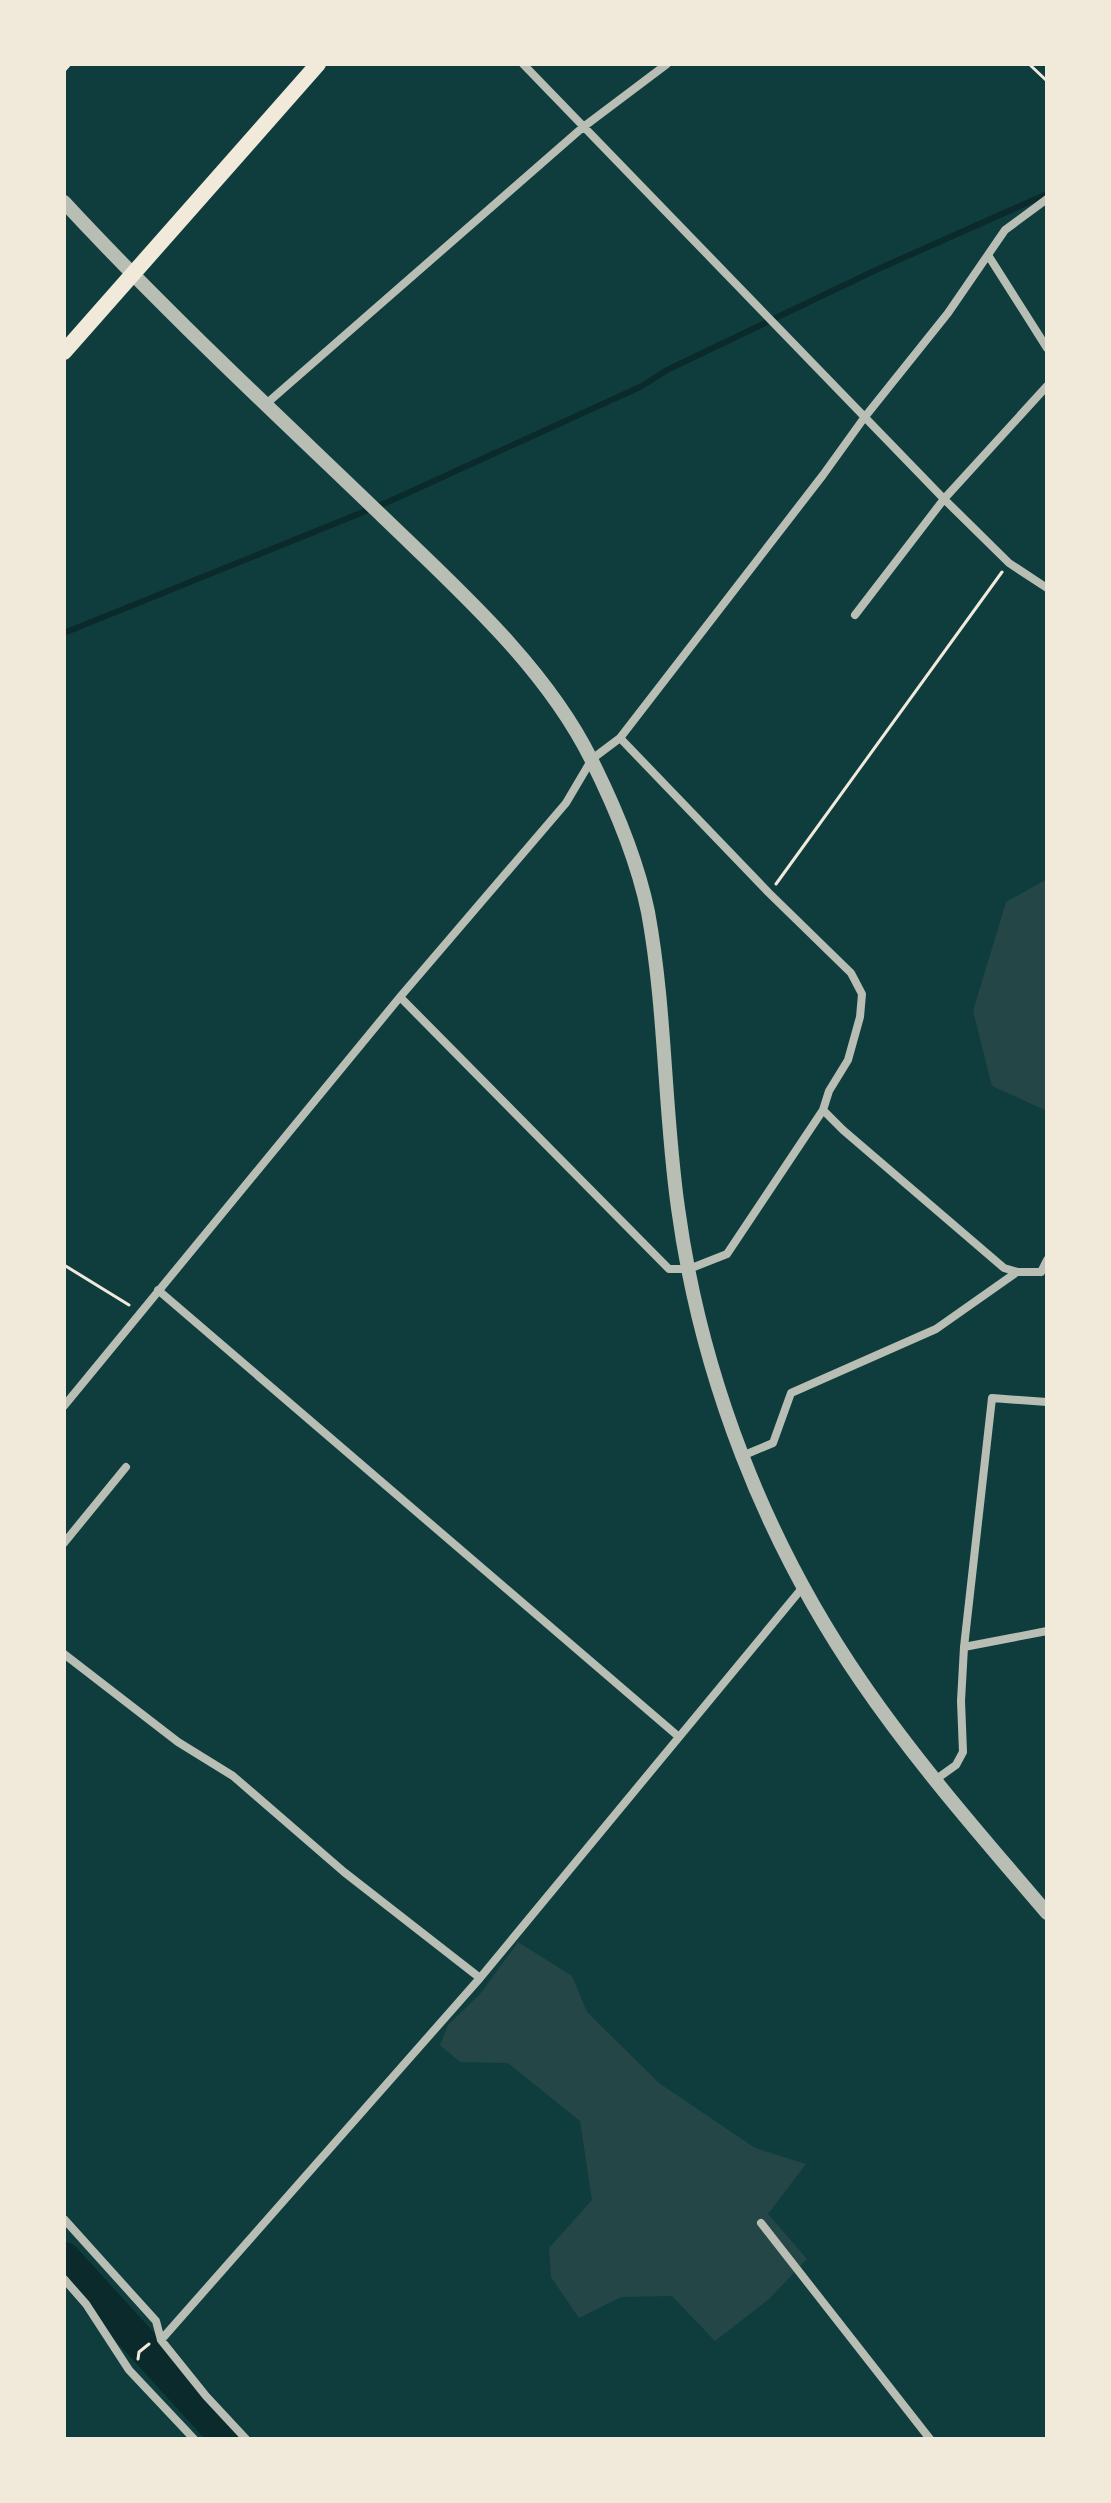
<svg xmlns="http://www.w3.org/2000/svg" width="1111" height="2503" viewBox="0 0 1111 2503" font-family="Raleway,sans-serif">
	<style>
		.green { fill: #244646 }
		.lines { fill: none; stroke-linecap: round; stroke-linejoin: round }
		.stream { stroke: #0a2a2b; stroke-width: 6 }
		.river { stroke: #0a2a2b; stroke-width: 34 }
		.path { stroke: #f1e9da; stroke-width: 3 }
		.minor { stroke: #b8beb3; stroke-width: 8 }
		.tertiary { stroke: #b8beb3; stroke-width: 14 }
		.secondary { stroke: #f1e9da; stroke-width: 16 }
	</style>
	<rect width="100%" height="100%" fill="#0f3d3e"/>
	<path class="green" d="M1047,879V1111L992,1086L973,1011L1006,902Z
		M518,1942L572,1976L587,2012L659,2083L755,2148L806,2164L768,2214L807,2259L769,2299L715,2341L672,2296L621,2297L579,2318L551,2277L549,2248L592,2200L580,2121L508,2063L460,2062L440,2045L448,2025L481,1993Z"/>
	<g class="lines">
		<path class="stream" d="M64,633L388,502L642,386L667,370L876,270L1047,194"/>
		<path class="river" d="M64,2259L228,2439"/>
		<path class="path" d="M1029,64L1047,81
			M64,71L70,64
			M776,884L1002,572
			M64,1265L129,1305
			M138,2359L139,2352L149,2344"/>
		<path class="minor" d="M523,64L944,499L1009,563L1047,588
			M988,255L1047,348
			M266,404L582,128L667,64
			M855,615L944,499L1047,386
			M620,738L769,893L851,973L862,994L860,1017L848,1060L829,1091L823,1110L843,1130L1004,1268L1017,1272H1041
			M400,997L669,1269H689L727,1254L823,1110
			M1041,1272L1047,1260
			M158,1290L679,1737
			M64,1406L400,997L566,803L592,759L620,738L823,475L864,418L948,313L1005,230L1047,199
			M742,1456L773,1443L791,1393L936,1329L1017,1272
			M64,1543L126,1467
			M964,1647L1047,1631
			M64,1654L178,1742L233,1776L344,1872L480,1978L803,1587
			M935,1780L956,1765L963,1752L961,1701L964,1647L992,1398L1047,1402
			M64,2219L156,2321L161,2340L206,2396L246,2439
			M761,2223L930,2439
			M64,2279L86,2304L129,2370L194,2439
			M161,2340L480,1978"/>
		<path class="tertiary" d="M64,202C164,310 272,410 378,512C453,585 544,664 591,759C615,807 637,859 648,912C666,1010 664,1110 678,1208C701,1377 765,1541 861,1681C917,1763 983,1838 1047,1913"/>
		<path class="secondary" d="M64,352L318,64"/>
	</g>
	<rect width="1111" height="2503" fill="none" stroke="#f1e9da" stroke-width="132"/>
</svg>
